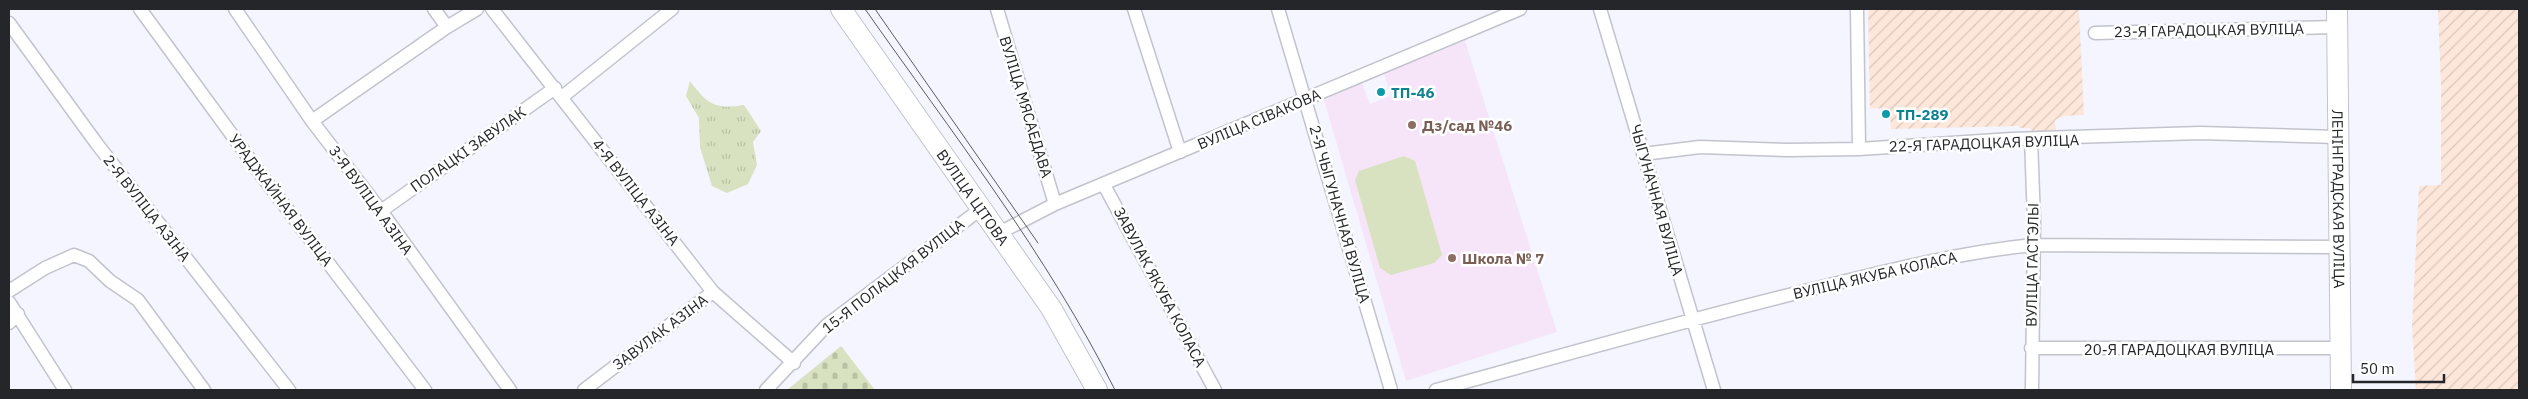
<svg xmlns="http://www.w3.org/2000/svg" width="2528" height="399" viewBox="0 0 2528 399" font-family="'IBM Plex Sans',sans-serif">
	<style>
		.industrial { fill: url(#industrial-furrows) }
		.education { fill: #f6e5f8 }
		.grass { fill: url(#grass-tufts) }
		.cemetery { fill: url(#cemetery-stones) }
		.pitch { fill: #d8e1c0 }
		.lines { fill: none; stroke-linecap: round; stroke-linejoin: round }
		.street-casing { stroke: #c2c3cc; stroke-width: 15 }
		.primary-casing { stroke: #c2c3cc; stroke-width: 22 }
		.street { stroke: #fff; stroke-width: 12 }
		.primary { stroke: #fff; stroke-width: 20 }
		.tram { stroke: #5b5c61; stroke-width: 1 }
		.culture-dot { fill: #0f9aa8; stroke: #fff; stroke-width: 2 }
		.education-dot { fill: #8d6e63; stroke: #fff; stroke-width: 2 }
		.labels { text-anchor: middle; dominant-baseline: central; stroke-width: 5; stroke-linejoin: round; paint-order: stroke }
		.street-label { font-size: 15px; fill: #252629; stroke: #fff }
		.culture-label { font-size: 15px; font-weight: bold; fill: #0d838f; stroke: #fff; text-anchor: start }
		.education-label { font-size: 15px; font-weight: bold; fill: #785e54; stroke: #fff; text-anchor: start }
	</style>
	<defs>
		<pattern id="industrial-furrows" width="10" height="10" patternUnits="userSpaceOnUse" patternTransform="scale(1.25)"><rect width="10" height="10" fill="#fde7da"/><path d="M-1 1l2-2M0 10L10 0M9 11l2-2" fill="none" stroke="#d9c6bb"/></pattern>
		<pattern id="grass-tufts" width="24" height="20" patternUnits="userSpaceOnUse" patternTransform="scale(1.25)"><rect width="24" height="20" fill="#d8e1c0"/><path d="M3 7l-1-3M5 7V3M7 7l1-3M15 17l-1-3M17 17v-4M19 17l1-3" fill="none" stroke="#b9c1a5"/></pattern>
		<pattern id="cemetery-stones" width="16" height="16" patternUnits="userSpaceOnUse" patternTransform="scale(1.25)"><rect width="16" height="16" fill="#d8e1c0"/><path d="M2 7V4a2 2 0 0 1 4 0v3zM10 15v-3a2 2 0 0 1 4 0v3z" fill="#b9c1a5"/></pattern>
	</defs>
	<rect width="100%" height="100%" fill="#f4f5fe"/>
	<path class="industrial" d="M1868,9H2079L2084,115L2064,116L2055,120L2056,131L2034,132L2029,128H2019V126L1891,129L1890,109L1870,108Z
		M2438,9H2519V390H2416L2412,326L2419,186L2441,185V85Z"/>
	<path class="education" d="M1465,41L1557,332L1406,381L1324,100L1362,83L1370,104L1391,96L1384,74Z"/>
	<path class="grass" d="M690,81C707,104 715,110 744,105L761,131L753,142L757,165L748,184L727,193L712,186L700,147L699,118L686,96Z"/>
	<path class="cemetery" d="M841,346L875,390H787Z"/>
	<path class="pitch" d="M1404,156L1415,161L1442,255L1434,263L1391,275L1380,268L1355,180L1359,171Z"/>
	<g class="lines">
		<defs>
			<path id="street" d="M140,9L262,176L425,390
				M235,9L312,121L381,211L510,390
				M434,9L447,27
				M492,9L713,292L794,363
				M997,9L1055,204
				M1134,9L1180,152
				M1278,9L1391,390
				M1600,9L1714,390
				M1857,9L1859,149
				M9,23L97,144L289,390
				M2095,33L2336,27
				M562,97L672,9
				M312,121L447,27L477,9
				M2031,139L2034,221L2032,390
				M1643,154L1700,147L1788,150L1859,149L2012,139L2200,133L2337,137
				M1104,185L1215,390
				M381,211L555,88
				M999,233L1055,204L1520,9
				M9,291L45,268L74,255L89,261L110,281L138,300L204,390
				M9,302L65,390
				M9,323L18,314
				M2031,348H2341
				M584,390L713,292
				M766,390L827,325L982,208
				M1436,390C1556,357 1676,323 1797,293C1875,274 1953,253 2033,245L2338,247"/>
			<g id="primary">
				<path id="s1" d="M841,9L1051,308L1097,390"/>
				<path id="s2" d="M2337,9L2341,390"/>
			</g>
		</defs>
		<use href="#street" class="street-casing"/>
		<use href="#primary" class="primary-casing"/>
		<use href="#street" class="street"/>
		<use href="#primary" class="primary"/>
		<path class="tram" d="M865,9C952,133 1047,254 1115,390
			M875,9L1038,243"/>
	</g>
	<g class="culture-dot">
		<circle cx="1381" cy="92" r="5"/>
		<circle cx="1886" cy="114" r="5"/>
	</g>
	<g class="education-dot">
		<circle cx="1412" cy="125" r="5"/>
		<circle cx="1452" cy="258" r="5"/>
	</g>
	<g class="labels">
		<g class="street-label">
			<text transform="translate(2209 30) rotate(-1)">23-Я ГАРАДОЦКАЯ ВУЛІЦА</text>
			<text transform="translate(1026 107) rotate(73)">ВУЛІЦА МЯСАЕДАВА</text>
			<text transform="translate(1259 119) rotate(-23)">ВУЛІЦА СІВАКОВА</text>
			<text transform="translate(1984 143) rotate(-2)">22-Я ГАРАДОЦКАЯ ВУЛІЦА</text>
			<text transform="translate(468 149) rotate(-35)">ПОЛАЦКІ ЗАВУЛАК</text>
			<text transform="translate(636 192) rotate(52)">4-Я ВУЛІЦА АЗІНА</text>
			<text stroke="none"><textPath href="#s1" startOffset="230">ВУЛІЦА ЦІТОВА</textPath></text>
			<text transform="translate(281 200) rotate(53)">УРАДЖАЙНАЯ ВУЛІЦА</text>
			<text transform="translate(371 200) rotate(54)">3-Я ВУЛІЦА АЗІНА</text>
			<text transform="translate(1657 200) rotate(74)">ЧЫГУНАЧНАЯ ВУЛІЦА</text>
			<text stroke="none"><textPath href="#s2" startOffset="190">ЛЕНІНГРАДСКАЯ ВУЛІЦА</textPath></text>
			<text transform="translate(147 208) rotate(52)">2-Я ВУЛІЦА АЗІНА</text>
			<text transform="translate(1340 214) rotate(74)">2-Я ЧЫГУНАЧНАЯ ВУЛІЦА</text>
			<text transform="translate(2032 265) rotate(-89)">ВУЛІЦА ГАСТЭЛЫ</text>
			<text transform="translate(1875 275) rotate(-13)">ВУЛІЦА ЯКУБА КОЛАСА</text>
			<text transform="translate(893 276) rotate(-38)">15-Я ПОЛАЦКАЯ ВУЛІЦА</text>
			<text transform="translate(1160 287) rotate(62)">ЗАВУЛАК ЯКУБА КОЛАСА</text>
			<text transform="translate(660 332) rotate(-37)">ЗАВУЛАК АЗІНА</text>
			<text x="2179" y="349">20-Я ГАРАДОЦКАЯ ВУЛІЦА</text>
		</g>
		<g class="culture-label">
			<text x="1391" y="92">ТП-46</text>
			<text x="1896" y="114">ТП-289</text>
		</g>
		<g class="education-label">
			<text x="1422" y="125">Дз/сад №46</text>
			<text x="1462" y="258">Школа № 7</text>
		</g>
	</g>
	<rect width="2528" height="399" fill="none" stroke="#252629" stroke-width="20"/>
	<path d="M2353 374v8h91v-8" fill="none" stroke="#252629" stroke-width="2.5"/>
	<text x="2360" y="374" font-size="15" fill="#252629" stroke="#ffffff" stroke-width="4" paint-order="stroke">50 m</text>
</svg>
